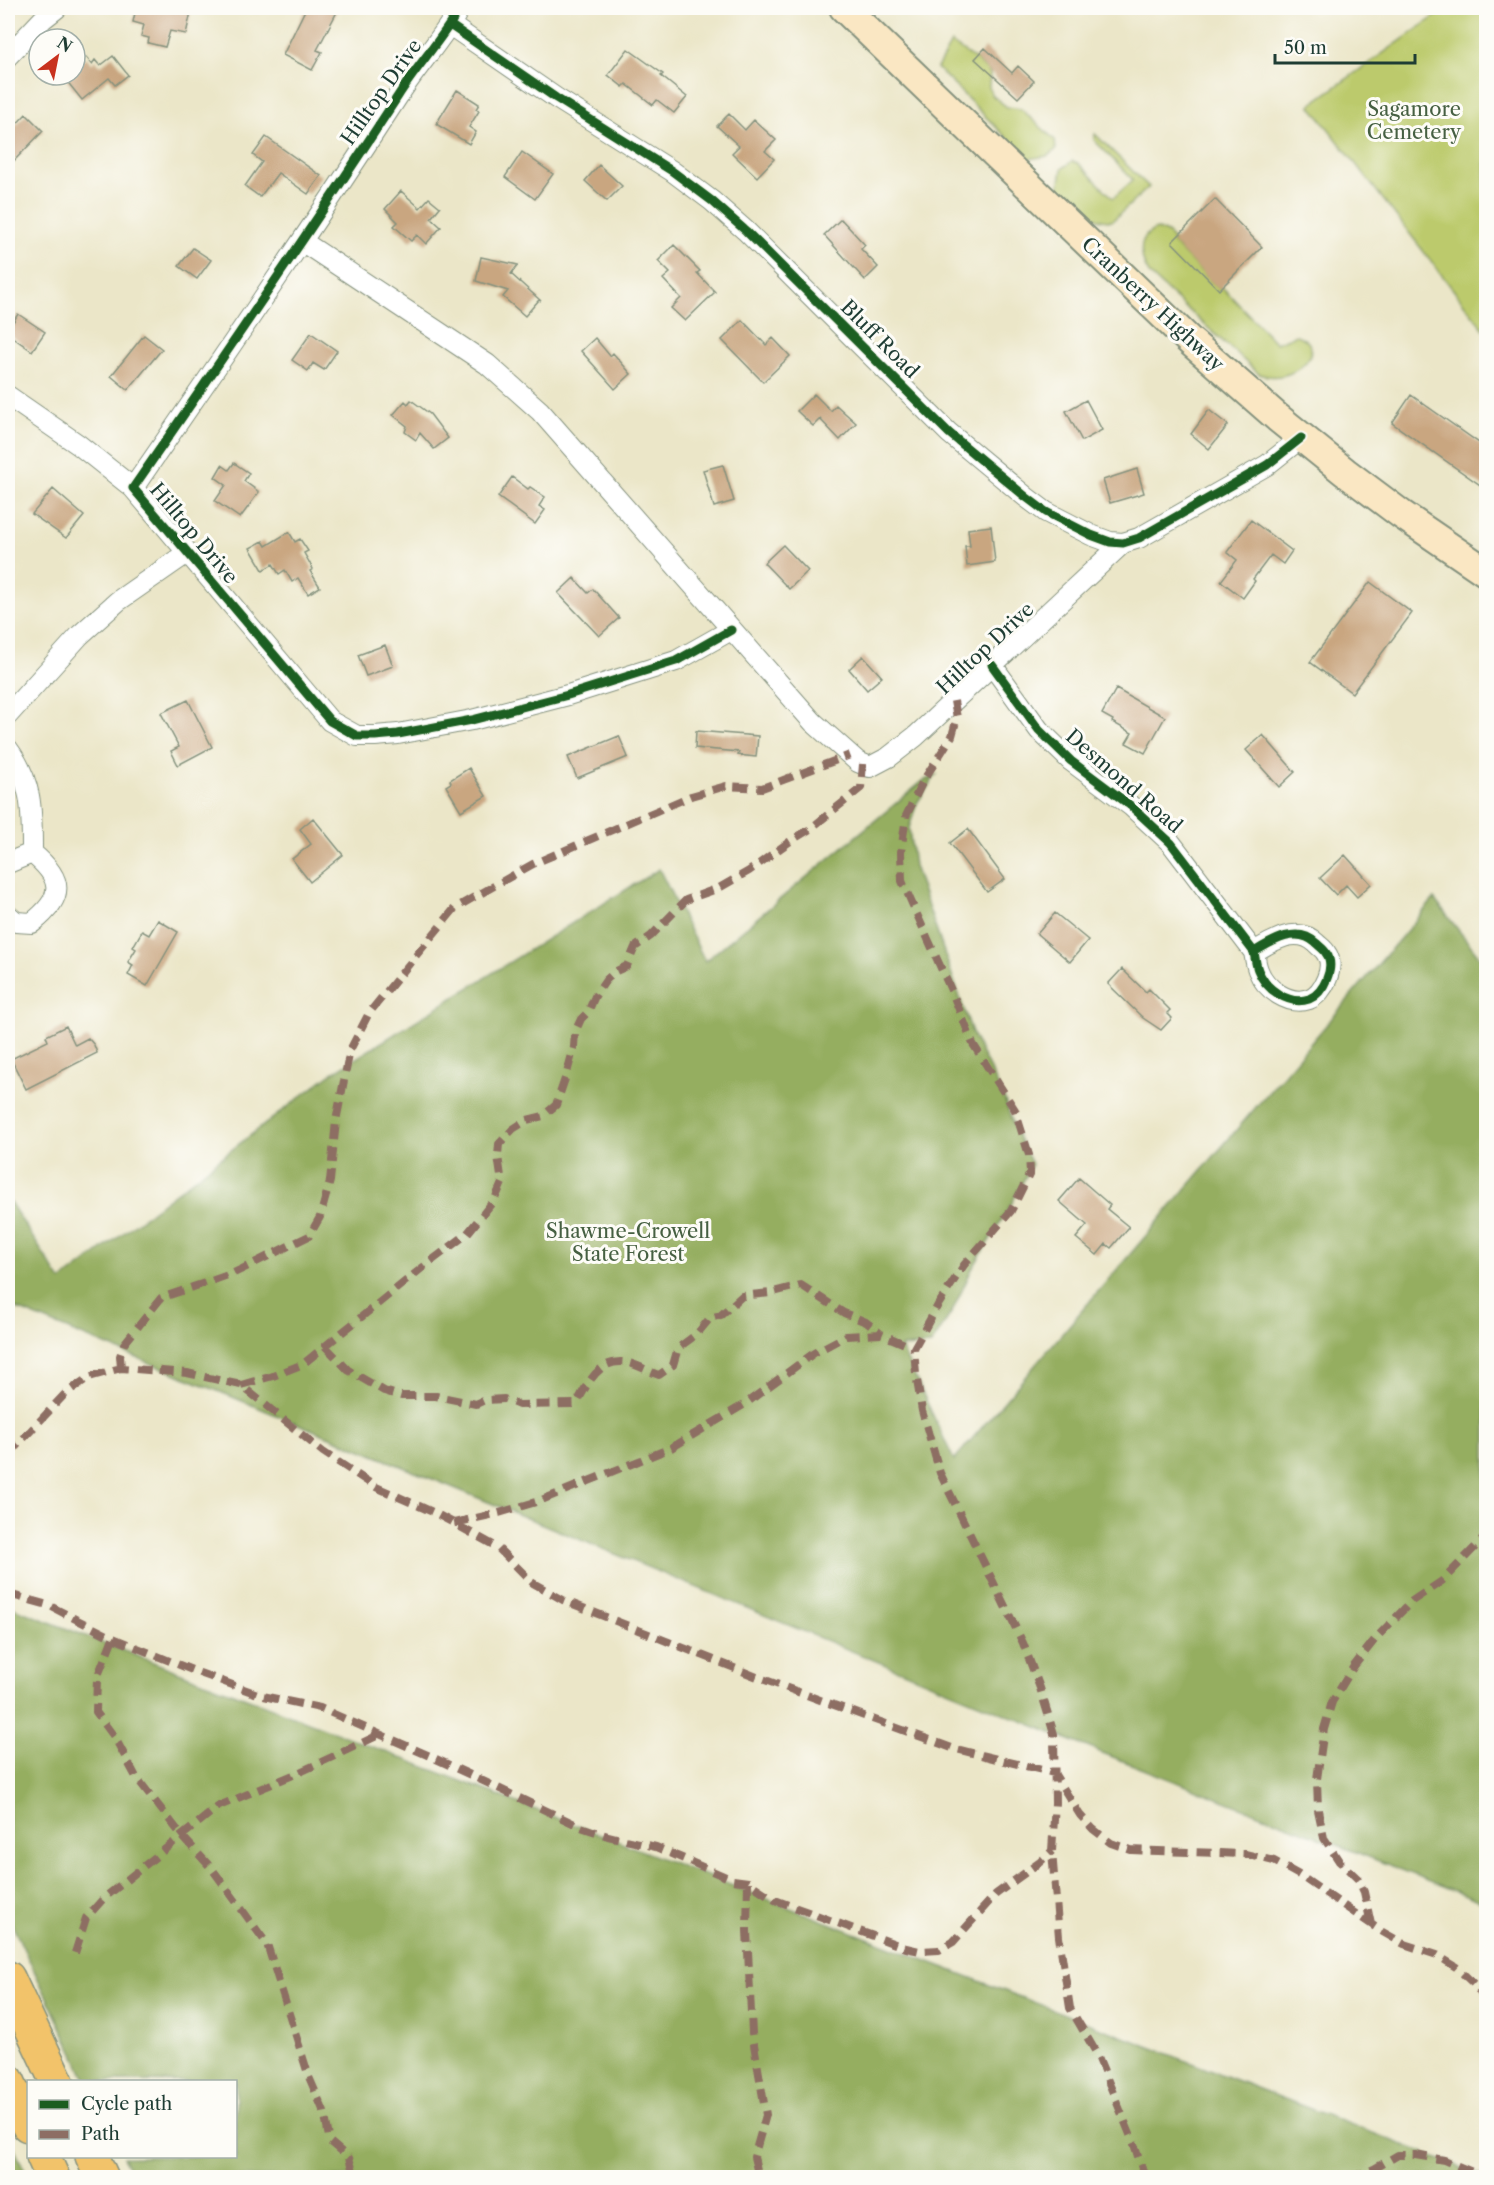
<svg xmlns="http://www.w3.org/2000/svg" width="1494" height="2185" viewBox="0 0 1494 2185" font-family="'Libre Caslon Text',serif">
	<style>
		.green { fill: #bcca6c; stroke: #6e8450; stroke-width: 1.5 }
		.forest { fill: #95ae60; stroke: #5a764a; stroke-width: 1.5 }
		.building { fill: #c9a680 }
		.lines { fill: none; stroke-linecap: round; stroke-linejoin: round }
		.minor-casing { stroke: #85927e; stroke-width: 22 }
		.secondary-casing { stroke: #85927e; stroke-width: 32 }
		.motorway-casing { stroke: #85927e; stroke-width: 36 }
		.minor { stroke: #fff; stroke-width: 20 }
		.secondary { stroke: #fae7c3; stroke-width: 28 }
		.motorway { stroke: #f2c36a; stroke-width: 33 }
		.quiet { stroke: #8d6e63; stroke-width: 8; stroke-dasharray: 15 8; stroke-linecap: butt }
		.cycleway-casing { stroke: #fdfcf7; stroke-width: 13 }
		.cycleway { stroke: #1b5e20; stroke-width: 9 }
		.labels { text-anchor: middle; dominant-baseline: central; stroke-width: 6; stroke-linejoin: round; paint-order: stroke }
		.street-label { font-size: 20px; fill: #1f3d34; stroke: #fdfcf7 }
		.park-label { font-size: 20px; fill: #466042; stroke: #fdfcf7 }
	</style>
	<rect width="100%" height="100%" fill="#fdfcf7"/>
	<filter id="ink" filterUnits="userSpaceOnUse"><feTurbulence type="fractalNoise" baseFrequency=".0167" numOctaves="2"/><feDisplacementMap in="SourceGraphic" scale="12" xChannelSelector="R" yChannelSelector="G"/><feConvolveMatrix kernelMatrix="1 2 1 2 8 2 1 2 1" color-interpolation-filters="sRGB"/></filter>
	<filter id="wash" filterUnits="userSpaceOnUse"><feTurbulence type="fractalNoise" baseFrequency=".008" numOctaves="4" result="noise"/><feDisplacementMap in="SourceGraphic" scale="24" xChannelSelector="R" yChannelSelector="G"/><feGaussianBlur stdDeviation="1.35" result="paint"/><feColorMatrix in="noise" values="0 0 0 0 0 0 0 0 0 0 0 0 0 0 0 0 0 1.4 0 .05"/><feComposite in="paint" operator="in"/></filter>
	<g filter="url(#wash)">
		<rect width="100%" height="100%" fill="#ebe6c8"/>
		<path class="green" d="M1447,8H1486V332L1310,105Z
			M951,43L975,59L990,73L989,87L993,96L1007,107L1021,109L1055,140L1056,150L1047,156L1028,159L937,68Z
			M1095,134L1149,187L1112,221C1089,222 1074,202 1059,188L1062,169L1072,161L1078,163L1113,198L1133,180L1094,140Z
			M1157,229L1167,233L1174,240L1172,242L1219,289L1222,287L1276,343L1296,335C1332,346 1295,387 1259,374L1150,275C1140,260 1135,236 1157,229Z"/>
		<path class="forest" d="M936,775L917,803L909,828L914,866L974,1038L1003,1095L1015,1130L1032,1164L1012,1203L972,1269L953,1310L931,1345L901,1347L954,1460L1434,899L1486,965V1903L1054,1734L8,1305V1199L61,1281L329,1075L659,869L705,961L923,781Z
			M8,1606L1453,2164L1486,2177H134L123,2157L236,2156V2082L87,2081L8,1916Z
			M8,2136L28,2177H8Z"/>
		<g id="blocks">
			<path class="building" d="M136,8H173L191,12L186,34L170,31L165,47L148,43L149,38L141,36L144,25L133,22Z
				M306,8H339L317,50L322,52L312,70L283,55Z
				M985,48L1012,73L1018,66L1034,81L1018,98L975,59Z
				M628,49L663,74L661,76L687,97L674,113L657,100L653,105L626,84L623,87L608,75Z
				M113,56L128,75L115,85L109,78L82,100L62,75H75V66L86,57L92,64L95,60L100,66Z
				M457,90L479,104L476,109L479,111L469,127L476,132L469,144L436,124Z
				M26,114L43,131L8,167V133Z
				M729,114L745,130L754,120L776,140L765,151L774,159L757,177L732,153L739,146L717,126Z
				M266,137L321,176L308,194L278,173L260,197L245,186L262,162L253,155Z
				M522,152L553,174L535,199L505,177Z
				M599,165L622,186L607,201L585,181Z
				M401,191L420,208L429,198L440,207L431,218L441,227L426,244L417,235L411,241L394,226L398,222L385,209Z
				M1215,199L1262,247L1219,290L1172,242Z
				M841,219L865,245L861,249L878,267L865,280L824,235Z
				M674,245L700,271L697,273L715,292L685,321L671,308L681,298L663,279L670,273L658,261Z
				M193,248L211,260L197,279L179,266Z
				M481,257L518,265L511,274L541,301L539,300L525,316L503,297L508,291L476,281Z
				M18,314L45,332L32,351L8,334V330Z
				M742,320L766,345L773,338L790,356L763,382L722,340Z
				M311,333L337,351L324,370L313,363L308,371L292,360Z
				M144,335L162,349L128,390L111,376Z
				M595,338L610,356L613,353L631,374L615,389L581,351Z
				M814,394L831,411L836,405L856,423L840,440L820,419L813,426L797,411Z
				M1411,395L1486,448V489L1392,423Z
				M411,400L430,414L448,438L434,449L420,433L416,440L405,432L407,426L393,415L405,401L408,404Z
				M1086,400L1102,430L1082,441L1066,411Z
				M1209,410L1228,425L1209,449L1191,434Z
				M234,463L249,473L244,481L259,492L240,518L215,501L226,485L215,477L222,465L229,470Z
				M723,465L734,501L714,507L703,470Z
				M1137,469L1144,493L1110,503L1103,480Z
				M512,477L528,489L530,487L545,497L539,506L545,510L535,524L498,497Z
				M53,489L84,516L66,538L32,514Z
				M1251,520L1292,551L1283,564L1271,555L1253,579L1255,581L1243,598L1221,581L1237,560L1227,552Z
				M991,526L995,562L967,566L965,546H970L968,529Z
				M289,532L295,542L300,539L308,551L304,553L313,569L310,571L320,587L308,594L298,578L292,582L285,570L279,574L273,564L263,570L250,548L263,541L266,546Z
				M783,545L808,571L789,589L764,563Z
				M574,578L588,593L593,589L619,618L599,636L558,593Z
				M1370,582L1412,613L1352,693L1310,662Z
				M385,645L393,666L366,676L358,655Z
				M863,656L882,677L867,690L849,669Z
				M1116,689L1165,717L1145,753L1126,743L1132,733L1112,722L1113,720L1102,714Z
				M188,700L212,747L178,765L171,751L179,747L161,713Z
				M696,731L758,736L756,757L738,755L739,752L695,748Z
				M1263,735L1295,772L1279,787L1246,750Z
				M619,736L628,757L577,778L568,757Z
				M469,768L486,796L461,811L446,786L451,783L450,780Z
				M313,818L343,855L310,882L292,859L311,844L300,829Z
				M968,829L1005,879L987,892L950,843Z
				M1345,855L1371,884L1357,897L1346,885L1336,895L1320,878Z
				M1055,913L1088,940L1070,962L1037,934Z
				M158,920L178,932L147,986L128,975L133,965L128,962L136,949L133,947L142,931L149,935Z
				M1122,969L1146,992L1149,989L1170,1010L1167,1013L1172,1018L1161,1030L1143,1018L1108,984Z
				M66,1026L75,1045L88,1038L94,1045L97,1053L26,1089L11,1059L48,1041L46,1036Z
				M1079,1178L1110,1205L1107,1209L1129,1227L1111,1248L1106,1244L1097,1255L1076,1238L1087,1225L1059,1201Z"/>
		</g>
	</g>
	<g filter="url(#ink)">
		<use href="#blocks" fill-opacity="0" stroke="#85927e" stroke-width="1.5"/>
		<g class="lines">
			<defs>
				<path id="minor" d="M460,8C442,39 417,66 398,96C312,228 223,358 133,488L330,721L357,736H375L398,734L472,720L568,695L676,661L731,630
					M450,25L556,98L672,171L712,201L746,231L949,433L1026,497L1046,512L1091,535L1110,542L1123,543L1139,538L1267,465L1301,438
					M8,56L43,19L57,8
					M303,242L487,364L540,411L813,722L858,762L870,767L889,757L916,736L1123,543
					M8,396L79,445L133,488
					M992,665L1039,730L1071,761L1131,806L1171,843L1254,952C1272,941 1297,925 1316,943C1319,946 1324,949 1326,953C1336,966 1324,993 1309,999C1289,1006 1265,989 1258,970C1256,965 1255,958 1254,952
					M8,715L80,635L118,601L187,553
					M8,749C33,783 32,811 32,853C64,879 65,897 32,923L16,922L8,915
					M8,863L32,853"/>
				<path id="secondary" d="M844,8L1190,341L1278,418L1345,472L1401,514L1486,572"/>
				<path id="motorway" d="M8,1978L57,2082
					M8,2081L28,2125
					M43,2156L53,2178
					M92,2156L102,2178"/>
			</defs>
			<use href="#minor" class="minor-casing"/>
			<use href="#secondary" class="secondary-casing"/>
			<use href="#motorway" class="motorway-casing"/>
			<use href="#minor" class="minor"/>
			<use href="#secondary" class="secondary"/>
			<use href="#motorway" class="motorway"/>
			<path class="quiet" d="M954,701L957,718L952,736L923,781L906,816L901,852L902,881L954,997L973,1044L1015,1110L1029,1155L1030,1173L1011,1211L964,1265L938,1305L914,1348L916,1374L922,1411L940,1473L1023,1643L1040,1688L1054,1734L1055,1803L1052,1851L1059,1937L1070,2008L1097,2054L1134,2144L1145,2178
				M325,1346L348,1370L384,1391L401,1396H436L476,1404L485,1400L504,1399L519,1405L576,1404C587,1386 597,1360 623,1362C634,1363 648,1371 659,1375L673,1365L678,1348L697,1334L710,1318L721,1315L742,1296L770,1293L801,1285L844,1313L866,1322L881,1334
				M121,1368L120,1356L124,1344L161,1298L234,1273L309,1236L320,1217L330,1181L336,1121L350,1050L369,1013L455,908L533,864L691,796L726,786L762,788L850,755
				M241,1385L273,1376L303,1364L422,1268L467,1234L495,1199L502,1183L498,1156L499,1144L513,1129L527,1120L543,1116L556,1105L567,1073L574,1047L575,1032L581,1019L588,1012L595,996L606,980L616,971L627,966L635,947L651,936L686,900L719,888L749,871L789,842L810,829L861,788L863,764
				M8,1455L65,1394L89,1377L121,1368L187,1373L241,1385L323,1452L376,1487L435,1513L497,1547L533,1583L563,1600L757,1677L952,1748L1054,1773L1080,1815L1093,1829L1111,1843L1131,1850L1245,1854L1274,1861L1299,1875L1381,1931L1404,1944L1437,1955L1456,1967L1475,1985L1486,2001
				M454,1523L499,1513L539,1501L671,1448L745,1404L814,1353L846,1336L881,1334L914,1348
				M8,1594L48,1605L113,1638L197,1672L263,1696L320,1708L432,1757L581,1827L608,1836L656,1847L733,1880L748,1882L775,1900L906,1948L919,1951L939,1950L953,1942L996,1894L1040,1862L1052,1851
				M113,1638L97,1678L96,1712L115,1738L136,1777L183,1837L213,1870L267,1944L309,2077L324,2112L330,2142L349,2158L355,2178
				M748,1882L747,1930L752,2033L766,2115L754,2157L759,2178
				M1371,1924L1364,1892L1358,1879L1339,1861L1324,1838L1318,1810L1317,1779L1324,1729L1332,1702L1354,1666L1376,1638L1412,1601L1442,1581L1486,1536
				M75,1953L86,1918L104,1898L219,1806L298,1773L381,1734
				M1349,2178L1374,2169L1398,2155H1415L1444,2160L1486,2178"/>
			<defs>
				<path id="cycleway" d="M460,8C442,39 417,66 398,96C312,228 223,358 133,488L330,721L357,736H375L398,734L472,720L568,695L676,661L731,630
					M450,25L556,98L672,171L712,201L746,231L949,433L1026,497L1046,512L1091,535L1110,542L1123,543L1139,538L1267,465L1301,438
					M992,665L1039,730L1071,761L1131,806L1171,843L1254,952C1272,941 1297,925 1316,943C1319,946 1324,949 1326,953C1336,966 1324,993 1309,999C1289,1006 1265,989 1258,970C1256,965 1255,958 1254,952"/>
			</defs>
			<use href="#cycleway" class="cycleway-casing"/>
			<use href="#cycleway" class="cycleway"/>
		</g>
	</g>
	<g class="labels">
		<g class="street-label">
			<text transform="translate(381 92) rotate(-55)">Hilltop Drive</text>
			<text transform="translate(1153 304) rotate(43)">Cranberry Highway</text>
			<text transform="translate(880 339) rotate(45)">Bluff Road</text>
			<text transform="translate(194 533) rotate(50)">Hilltop Drive</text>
			<text transform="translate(985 648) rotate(-43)">Hilltop Drive</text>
			<text transform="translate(1124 781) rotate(41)">Desmond Road</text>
		</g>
		<g class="park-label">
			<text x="1414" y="109">Sagamore<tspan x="1414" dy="23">Cemetery</tspan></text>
			<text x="628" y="1231">Shawme-Crowell<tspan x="628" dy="23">State Forest</tspan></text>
		</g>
	</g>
	<rect width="1494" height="2185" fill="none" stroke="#fdfcf7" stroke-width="30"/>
	<rect x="27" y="2080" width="210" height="78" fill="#fdfcf7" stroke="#a4b0a9" stroke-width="1.5"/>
	<rect x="39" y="2100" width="30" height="9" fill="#1b5e20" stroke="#a4b0a9" stroke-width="1.5"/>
	<text x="81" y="2110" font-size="18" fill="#1f3d34">Cycle path</text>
	<rect x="39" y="2130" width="30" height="9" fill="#8d6e63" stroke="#a4b0a9" stroke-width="1.5"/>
	<text x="81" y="2140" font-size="18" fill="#1f3d34">Path</text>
	<g transform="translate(57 57) rotate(32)"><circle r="28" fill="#fdfcf7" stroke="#a4b0a9" stroke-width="1.5"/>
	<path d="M0-4.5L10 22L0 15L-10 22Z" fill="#c8321e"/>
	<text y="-9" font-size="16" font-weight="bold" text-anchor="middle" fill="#1f3d34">N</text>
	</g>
	<path d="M1275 54v9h140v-9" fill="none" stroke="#1f3d34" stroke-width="3"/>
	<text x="1284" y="54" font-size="18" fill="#1f3d34" stroke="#fdfcf7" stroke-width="4.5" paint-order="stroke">50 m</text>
</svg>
